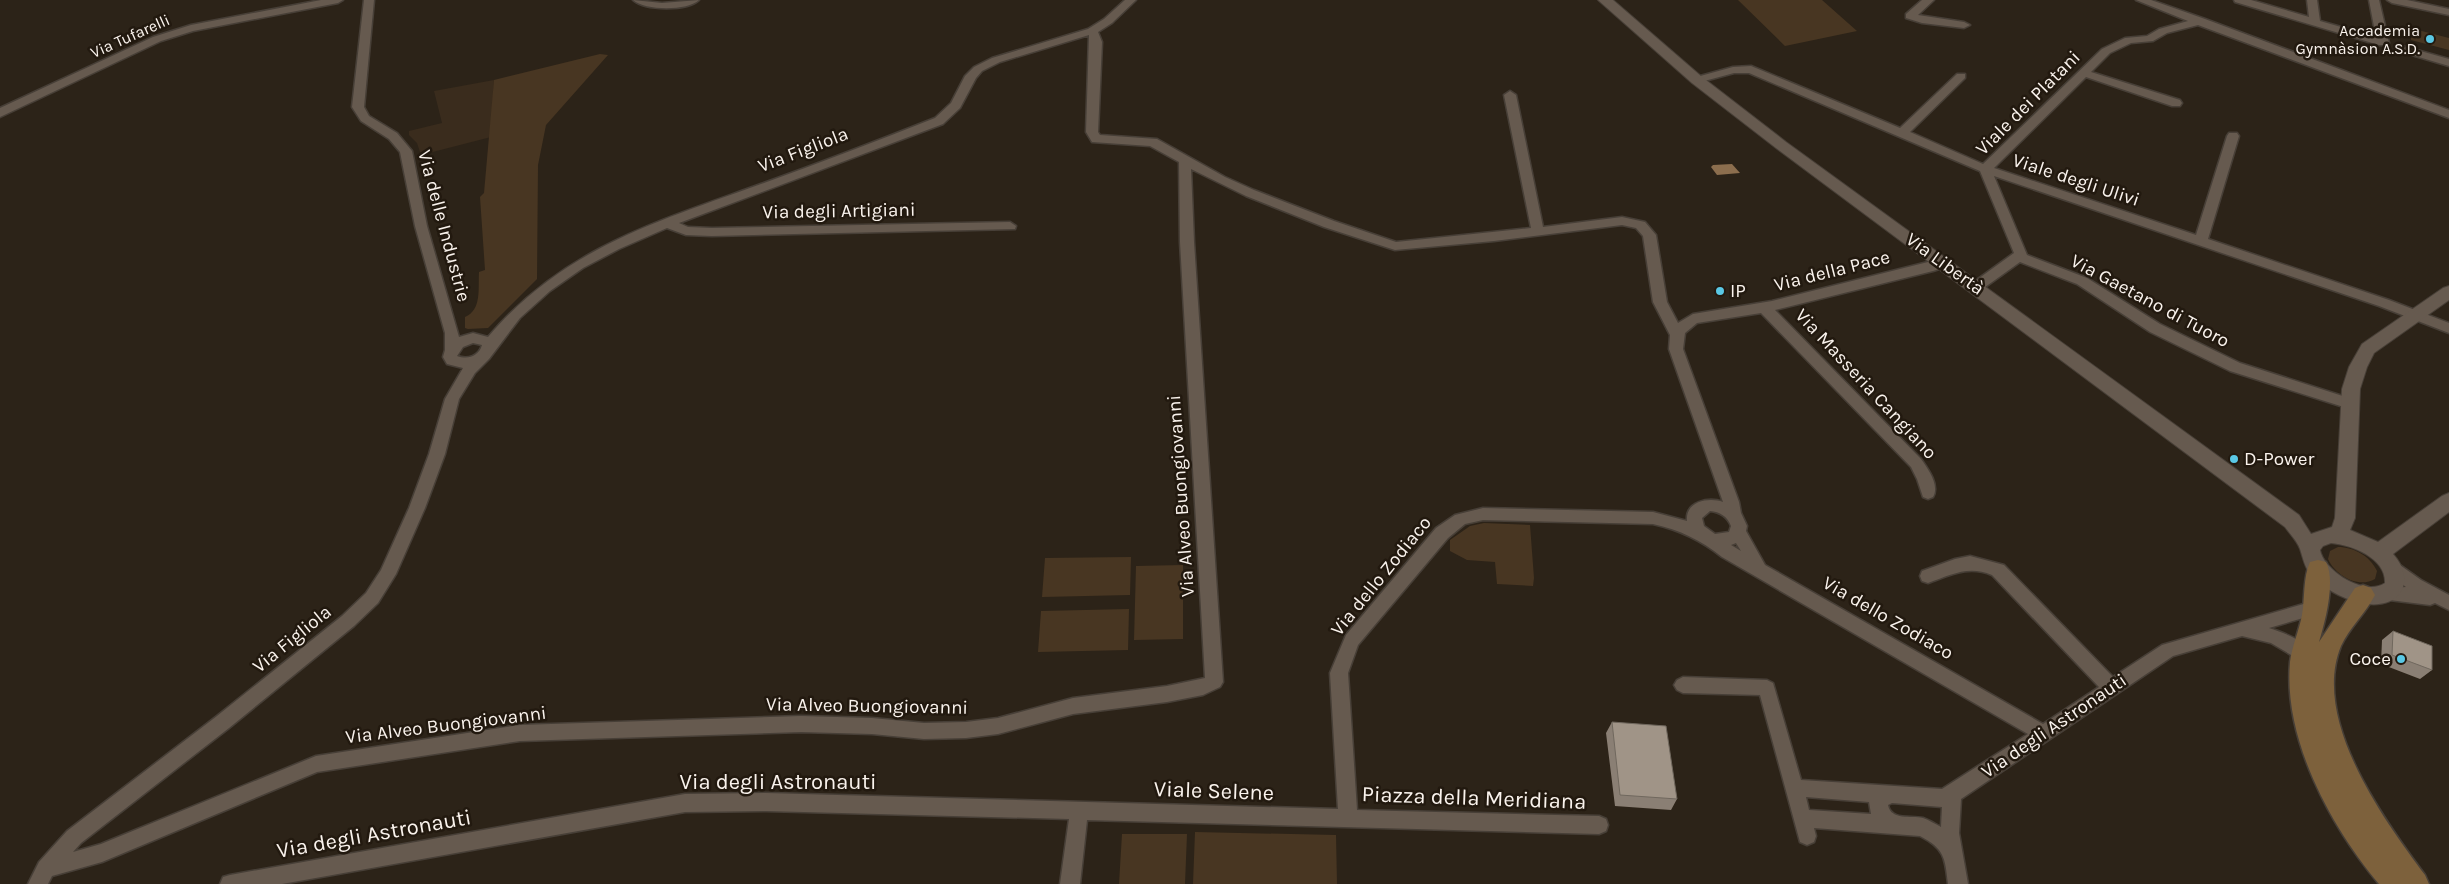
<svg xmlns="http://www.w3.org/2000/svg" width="2449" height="884" viewBox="0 0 2449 884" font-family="Karla,sans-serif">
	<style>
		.built { fill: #3a2c1d }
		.green { fill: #483622 }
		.water { fill: #8c6e4e }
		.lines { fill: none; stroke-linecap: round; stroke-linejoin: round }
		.minor-casing { stroke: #473f37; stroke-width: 3 }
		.tertiary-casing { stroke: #473f37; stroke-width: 2 }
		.secondary-casing { stroke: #473f37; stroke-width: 3 }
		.minor { fill: #665a4f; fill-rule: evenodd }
		.tertiary { fill: #665a4f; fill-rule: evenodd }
		.secondary { fill: #7d613c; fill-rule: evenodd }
		.wall { fill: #8a7f74 }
		.building { fill: #a09487; stroke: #70685e }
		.poi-dot { fill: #5ac8e5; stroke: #22190f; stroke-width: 2 }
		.labels { text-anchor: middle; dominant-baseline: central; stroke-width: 5; stroke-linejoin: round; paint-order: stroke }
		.far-poi-label { font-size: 16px; fill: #faf3ed; stroke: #22190f; text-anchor: end }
		.far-street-label { font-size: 16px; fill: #faf3ed; stroke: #22190f }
		.street-label { font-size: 19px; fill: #faf3ed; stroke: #22190f }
		.poi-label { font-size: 19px; fill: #faf3ed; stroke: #22190f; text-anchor: start }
		.near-street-label { font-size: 22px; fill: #faf3ed; stroke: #22190f }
	</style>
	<rect width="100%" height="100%" fill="#2c2318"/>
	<path class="built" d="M494,80L491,137L421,155L417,143L409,135V131L442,123L434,91Z"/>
	<path class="green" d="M1738,0H1822L1857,31L1785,46Z
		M2410,28L2449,38V50L2411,40Z
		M600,54L608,55L546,125L538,165L537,279L488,328L468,329L465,328V317C482,310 478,288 479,272L485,270L480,197L484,193L494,80Z
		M1484,523L1530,525L1534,578L1533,586L1497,584L1495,562L1467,560L1450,551V540L1470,526Z
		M2338,547C2354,547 2370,556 2377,571L2375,579C2358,589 2335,575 2328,559L2330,551Z
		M1131,557L1130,595L1042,597L1045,558Z
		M1183,565V639L1134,640L1136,566Z
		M1129,609L1128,650L1038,652L1041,611Z
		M1195,832L1336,835L1337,884H1193Z
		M1122,834H1187L1185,884H1119Z"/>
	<path class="water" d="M1732,164L1740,173L1717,175L1711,167L1713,165Z"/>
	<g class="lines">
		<defs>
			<path id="minor" d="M321,0H343L338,3L193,31L161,41L0,117V108L153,37L191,25Z
				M364,0H374L364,107L369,116L397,133L412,151L427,226L459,337L473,333L488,337C564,248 656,222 761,184C820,163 877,141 935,118L951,103L965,76L974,67L992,58L1088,29L1104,19L1125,0H1136L1112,23L1098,32L1102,42L1098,132L1100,135L1157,139L1225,177L1254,190L1334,221L1396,242L1531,228L1504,95L1510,91L1516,95L1543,227L1622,217L1645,222L1656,235L1667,302L1678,323L1693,314L1772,301L1944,258L1949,260L1951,263L1949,266L1933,271L1775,310L1921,459C1928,469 1940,485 1933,497L1928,499L1923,497L1917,479L1911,467L1761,313L1697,323L1685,333L1683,349L1739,502L1741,513L1747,526L1746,531L1765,565L2043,724L2099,687L1992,575C1968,565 1951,575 1928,583L1922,581L1920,576L1922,571L1955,559L1970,556L2004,565L2113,677L2162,645L2314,601L2320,603L2322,608L2320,613L2269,628C2284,633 2305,640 2312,655L2309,660L2303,662L2271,643L2242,636L2173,656L1961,799L1959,833L1968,884H1948C1945,858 1945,849 1920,836L1814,828L1816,836L1814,842L1807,845L1800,842L1760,695L1683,693L1677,690L1674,685L1677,680L1683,677L1767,680L1773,683L1801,780L1942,789L2028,734L1722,557C1701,540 1680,530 1653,524L1483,520L1465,524L1448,538L1358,645L1348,673L1357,810L1599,816L1606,819L1608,825L1606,831L1599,834L1087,820L1080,884H1060L1069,819L766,811L685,812L282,884H220L223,877L230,875L685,794L766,793L1338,809L1330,673L1346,635L1436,528L1455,515L1483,508L1653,512L1687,521C1685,501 1709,497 1723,502L1669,349L1670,335L1653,302L1643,236L1636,228L1622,225L1494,241L1395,250L1324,227L1246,196L1191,169L1194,242L1223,682L1220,687L1203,695L1167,702L1073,714L998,734L966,738L924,739L872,734L801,732L520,741L317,772L102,862L52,876L48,884H28L39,862L67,831L217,716L342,616L366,593L381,570L409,508L429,454L445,399L463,368L447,364L443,357L445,350V333L415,226L400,152L389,139L361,121L352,107ZM1089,35L1086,132L1092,142L1150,146L1179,162L1180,242L1205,678L1167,686L1073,698L998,718L966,722L924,723L872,718L801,716L520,725L316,756L101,844L73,852L81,843L229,728L354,626L378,603L396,574L425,508L445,454L459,399L475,373L489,359L520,318L550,291L583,268L619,249L667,228L686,235L712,236L1015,229L1016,226L1010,222L712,228L688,227L679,223L943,124L960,108L976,78L982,71L1000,62ZM473,343L482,345C479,356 468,360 457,356L463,347ZM1710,511C1720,512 1727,516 1731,526L1729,532L1715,534L1704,526L1702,518ZM1736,543L1741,551L1731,545ZM1806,797L1869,802L1871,814L1809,810ZM1892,803L1942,807L1941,827C1935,824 1929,820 1923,818C1911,815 1891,821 1888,805Z
				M633,0L662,3L699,0C688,11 645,11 633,0Z
				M1922,0H1934L1918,15L1964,22L1970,25L1964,28L1922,23L1906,18V14Z
				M2136,0H2151L2205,19L2449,110V118L2198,25L2167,33L2153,41L2131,43L2110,53L2091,72L2180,100L2182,103L2180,106H2172L2086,77L1994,168L2196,235L2227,136L2229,133H2237L2239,136L2208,239L2389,300L2449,323V333L2379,306L1994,176L2027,255L2087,278L2160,324L2240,363L2355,400L2357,404L2355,408L2350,409L2230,371L2150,332L2077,284L2020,262L1981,290H1971L1969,287L1971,284L2014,253L1980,171L1749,73H1734L1697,83L1691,80L1693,78L1733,67L1751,66L1900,128L1957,74H1965V78L1910,132L1983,164L2102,49L2125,38L2147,36L2159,29L2188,21Z
				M2234,0H2251L2309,17L2307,0H2317L2320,21L2376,37L2369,0H2379L2389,43L2387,45H2379L2235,2Z
				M2387,0H2407L2449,9V15L2392,3Z
				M2399,45L2449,59V66L2395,50V46Z
				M2390,558L2421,580L2449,595V610L2435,603L2430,605L2381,599L2379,594L2381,589L2406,587L2384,570L2382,565L2384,560Z"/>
			<path id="tertiary" d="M1598,0H1613L1702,77L1786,142L2299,515L2311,534L2332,527L2335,518L2342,389L2349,367L2362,344L2443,288L2449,286V300L2374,353L2367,367L2360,389L2355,518L2350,530L2378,542L2442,496L2449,493V512L2393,554C2416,580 2402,608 2367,604C2348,601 2329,592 2315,579C2305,570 2304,561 2300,549C2297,541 2290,534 2285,527L1776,148L1692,83ZM2331,543C2352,545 2386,558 2385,583C2365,597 2324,571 2320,550L2323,546Z"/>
			<path id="secondary" d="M2318,560L2326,562C2336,581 2325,622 2319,642L2355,588L2363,585L2371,588L2375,595C2366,613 2349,628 2341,646C2311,719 2383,819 2425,875L2429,884H2379C2331,827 2283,739 2290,662C2292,646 2299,631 2302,615C2305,598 2303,577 2310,562Z"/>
		</defs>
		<use href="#minor" class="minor-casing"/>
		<use href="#tertiary" class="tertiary-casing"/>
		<use href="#secondary" class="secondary-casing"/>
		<use href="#minor" class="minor"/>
		<use href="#tertiary" class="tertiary"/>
		<use href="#secondary" class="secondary"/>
	</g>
	<path class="wall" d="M2393,631L2432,670L2420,679L2381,664L2382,640Z
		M1612,722L1677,799L1671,810L1615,806L1606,733Z"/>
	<path class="building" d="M2393,631L2432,646V670L2392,655Z
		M1612,722L1666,726L1677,799L1620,795Z"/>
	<g class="poi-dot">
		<circle cx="2430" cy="39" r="5"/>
		<circle cx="1720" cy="291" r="5"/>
		<circle cx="2234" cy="459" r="5"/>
		<circle cx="2401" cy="659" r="5"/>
	</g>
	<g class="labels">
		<g class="far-poi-label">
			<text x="2420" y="30">Accademia<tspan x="2420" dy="18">Gymnàsion A.S.D.</tspan></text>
		</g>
		<g class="far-street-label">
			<text transform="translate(130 36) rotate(-24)">Via Tufarelli</text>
		</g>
		<g class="street-label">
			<text transform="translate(2028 103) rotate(-45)">Viale dei Platani</text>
			<text transform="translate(803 150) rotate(-21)">Via Figliola</text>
			<text transform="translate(2076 180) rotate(18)">Viale degli Ulivi</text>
			<text transform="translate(839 211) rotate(-1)">Via degli Artigiani</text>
			<text transform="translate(444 226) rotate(75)">Via delle Industrie</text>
			<text transform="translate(1945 264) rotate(36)">Via Libertà</text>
			<text transform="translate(1832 271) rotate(-14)">Via della Pace</text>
			<text transform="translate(2150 301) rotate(28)">Via Gaetano di Tuoro</text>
			<text transform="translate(1866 384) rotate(47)">Via Masseria Cangiano</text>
			<text transform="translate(1181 496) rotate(-94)">Via Alveo Buongiovanni</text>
			<text transform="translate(1381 576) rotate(-51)">Via dello Zodiaco</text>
			<text transform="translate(1888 618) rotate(30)">Via dello Zodiaco</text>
			<text transform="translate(292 639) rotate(-39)">Via Figliola</text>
			<text transform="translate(867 706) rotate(1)">Via Alveo Buongiovanni</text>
			<text transform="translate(446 725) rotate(-7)">Via Alveo Buongiovanni</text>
			<text transform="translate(2054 726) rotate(-34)">Via degli Astronauti</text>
		</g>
		<g class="poi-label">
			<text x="1730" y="291">IP</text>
			<text x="2244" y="459">D-Power</text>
			<text x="2391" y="659" text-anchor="end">Coce</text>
		</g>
		<g class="near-street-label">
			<text x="778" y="782">Via degli Astronauti</text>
			<text transform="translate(1214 791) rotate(2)">Viale Selene</text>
			<text transform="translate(1474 798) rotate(2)">Piazza della Meridiana</text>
			<text transform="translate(374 834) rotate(-10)">Via degli Astronauti</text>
		</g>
	</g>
</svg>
